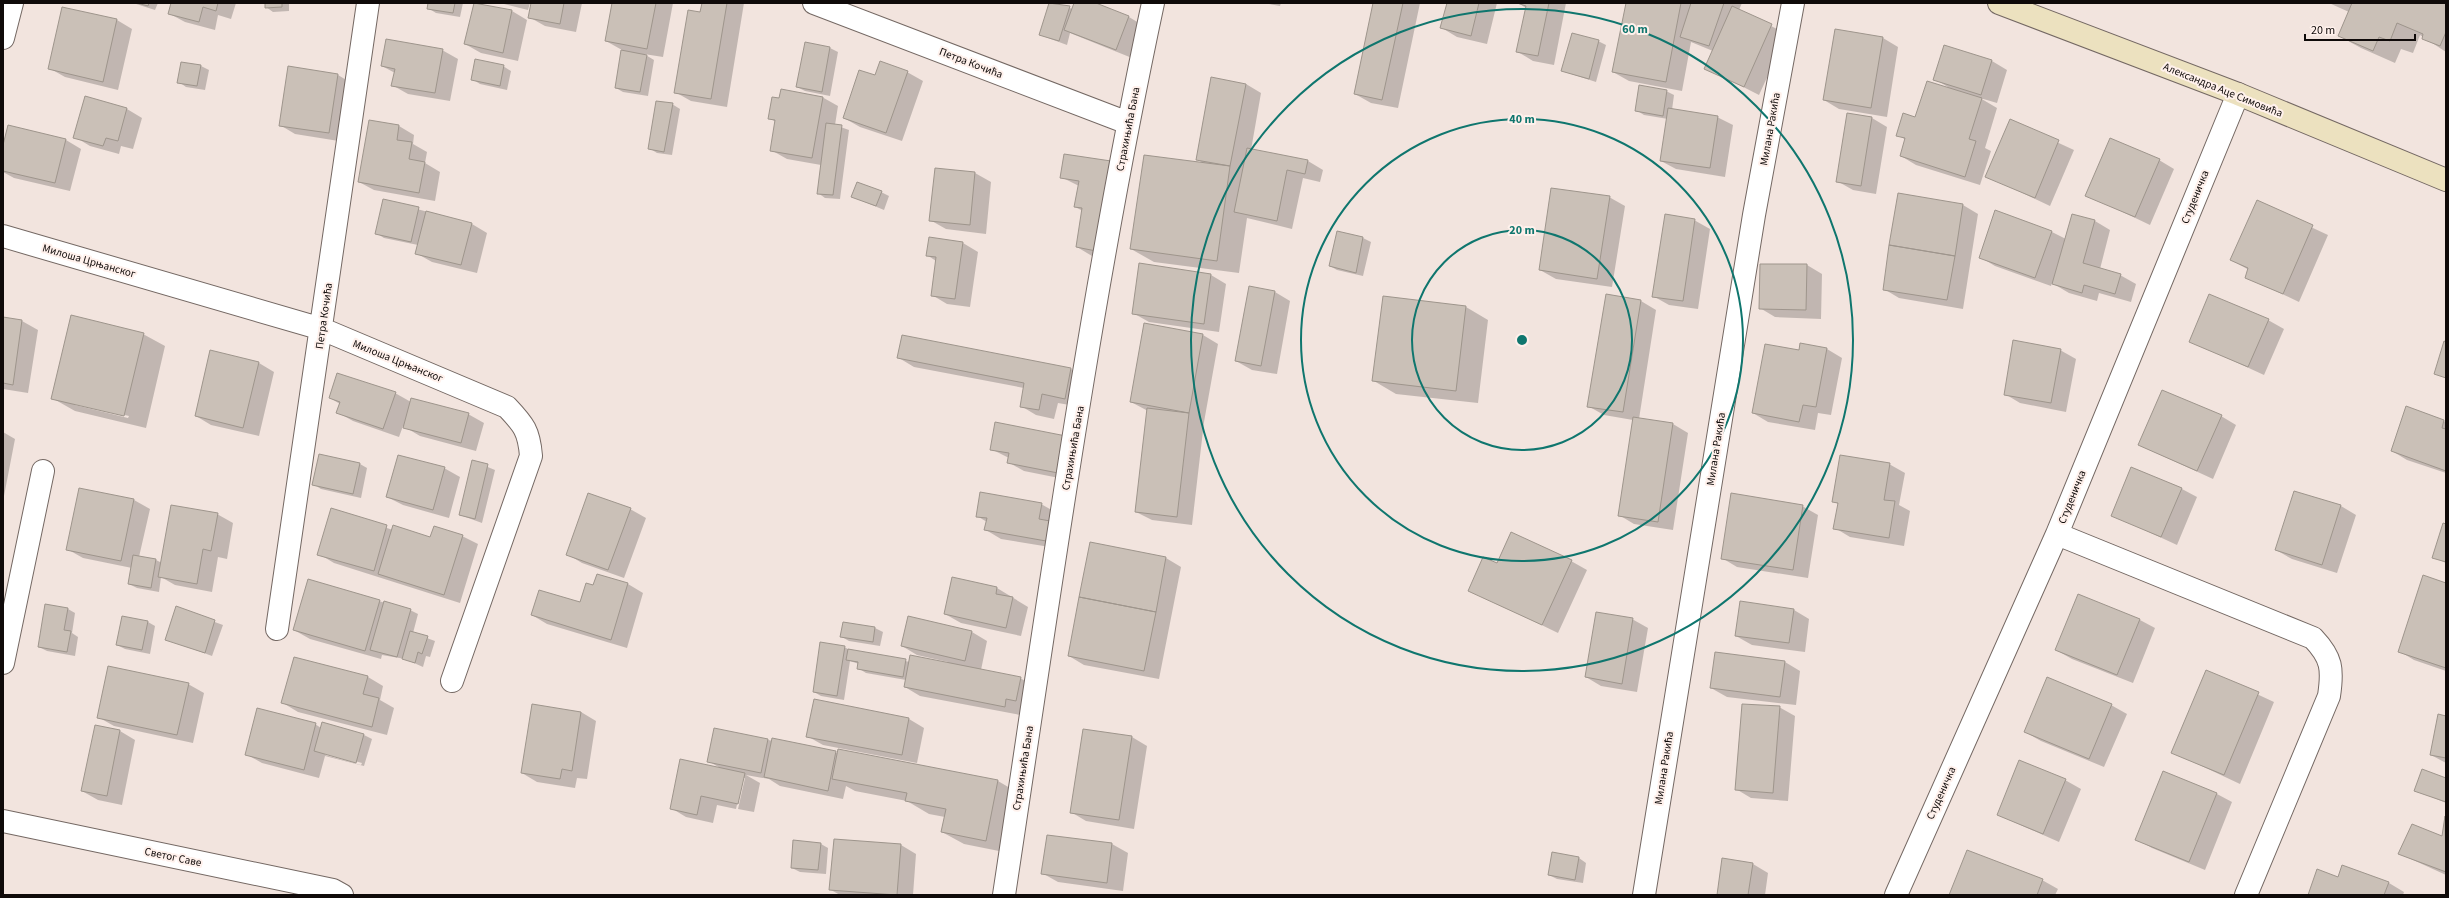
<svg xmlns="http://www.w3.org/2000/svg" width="2449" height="898" viewBox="0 0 2449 898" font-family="'Source Sans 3',sans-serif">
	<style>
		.shadow { fill: #0003; fill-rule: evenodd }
		.building { fill: #cac0b7; stroke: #9e958c }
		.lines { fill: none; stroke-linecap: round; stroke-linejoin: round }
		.street-casing { stroke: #746863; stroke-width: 24 }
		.secondary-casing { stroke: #746863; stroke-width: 24 }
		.street { stroke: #fff; stroke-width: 22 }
		.secondary { stroke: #ece1bf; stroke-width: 22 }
		.ring { fill: none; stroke: #0f766e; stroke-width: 2 }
		.labels { text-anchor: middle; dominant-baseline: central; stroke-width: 4; stroke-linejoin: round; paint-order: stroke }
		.street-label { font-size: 11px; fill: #0f0a09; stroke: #fff1ec }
		.centre { fill: #0f766e; stroke: #fff1ec; stroke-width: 2 }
		.ring-label { font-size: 12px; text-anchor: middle; font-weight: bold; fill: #0f766e; stroke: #fff1ec; stroke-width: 4; stroke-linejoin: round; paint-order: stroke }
	</style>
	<rect width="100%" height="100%" fill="#f2e4de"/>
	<path class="shadow" d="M133,3H158L155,10Z
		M172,3H236L231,19L218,15L215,30L185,22L170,14Z
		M266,3H289V11L273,12L266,7Z
		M429,3H463L460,17L436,13L428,8Z
		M475,3L512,11L527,20L518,61L481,53L465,44Z
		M500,3H530L528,10Z
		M532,3H582L576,32L545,26L529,17Z
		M613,3H673L663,57L644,54L654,60L648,96L623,92L616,88L622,50L606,41Z
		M703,3H744L727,107L691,101L675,92Z
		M1050,3L1073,9L1075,3H1093L1129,17L1144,26L1132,58L1070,33L1067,45L1040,35Z
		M1263,3H1281L1280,6Z
		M1374,3H1420L1398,108L1371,103L1355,94Z
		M1448,3H1497L1487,44L1457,37L1442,28Z
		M1518,3H1566L1554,65L1533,61L1518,52L1526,8Z
		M1627,3H1742L1739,10L1787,34L1759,95L1706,68L1713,51L1691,42L1682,91L1629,81L1613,72Z
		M2329,3H2446V52L2420,35L2413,53L2401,49L2395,63L2361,48L2339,36L2349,12Z
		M63,8L117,20L132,29L118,90L65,77L49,68Z
		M1883,38L1898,47L1887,117L1839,109L1824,100Z
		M1598,41L1606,45L1596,82L1562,71Z
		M806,43L830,48L838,52L830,96L805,91L797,87Z
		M1945,46L1992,61L2007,70L1997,103L1980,98L1997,108L1985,148L1991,151L1980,185L1916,165L1901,156L1906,140L1898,135L1951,89L1935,79Z
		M442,50L458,59L450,101L408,94L392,85L395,73L382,66Z
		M182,63L201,66L209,70L205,90L186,87L179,82Z
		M503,66L511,71L507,90L480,84L472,79Z
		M907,72L923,81L902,141L860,127L844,118L876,76Z
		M338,75L353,84L345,142L295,134L280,125Z
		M1246,84L1261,93L1251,150L1308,161L1323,170L1320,182L1303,178L1292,229L1247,218L1239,273L1154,262L1131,249L1204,164L1197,159Z
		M1666,91L1674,95L1672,110L1717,117L1733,125L1725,177L1676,169L1661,161L1668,119L1644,115L1636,110Z
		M85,97L127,109L142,118L133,149L121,146L119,154L90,146L75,137Z
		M822,97L838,106L835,125L849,130L840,199L825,198L818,193L821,165L787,159L771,150L776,122L769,118Z
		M672,104L680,109L672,155L657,153L649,148Z
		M1872,118L1887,127L1876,194L1853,190L1837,181Z
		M370,121L399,126L414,135L413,144L427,152L425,163L440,172L435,201L374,190L359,182Z
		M2011,121L2074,150L2050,206L1987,176Z
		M66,140L81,149L70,191L14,178L3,172V149Z
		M2159,160L2174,169L2150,225L2087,195Z
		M1111,162V259L1092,256L1077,247L1083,211L1075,207L1079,186L1061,177Z
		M936,169L975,173L991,182L986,234L946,229L930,220Z
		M881,192L889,196L884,210L853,197Z
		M1899,194L1963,205L1978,214L1963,309L1899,298L1884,289Z
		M1609,197L1625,206L1612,287L1556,279L1540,270Z
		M384,200L472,224L487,233L477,273L432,262L416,253L418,245L384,238L376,233Z
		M2257,202L2328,235L2299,302L2246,277L2249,270L2231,260Z
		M1996,212L2052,232L2066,239L2072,215L2095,221L2110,230L2100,269L2120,275L2136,284L2131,302L2099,293L2097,301L2069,293L2052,283L2051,286L1995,266L1980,257Z
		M1694,220L1710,229L1698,309L1669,305L1653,296Z
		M1338,232L1363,238L1371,242L1363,276L1337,270L1330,266Z
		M963,243L978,252L970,307L947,304L932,295L936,261L927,255Z
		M1807,265L1822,274L1821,319L1775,317L1760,308Z
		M1211,275L1226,284L1219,332L1149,322L1133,313Z
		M1250,287L1275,292L1290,301L1277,374L1252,370L1236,361Z
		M1607,295L1641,301L1656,310L1639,419L1673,424L1688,433L1673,530L1634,524L1619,515L1633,420L1604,415L1588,406Z
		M1384,297L1466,307L1488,320L1478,403L1396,394L1374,381Z
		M3,318L22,321L38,330L28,393L3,389Z
		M2268,320L2284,329L2264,375L2190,341Z
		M143,334L165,346L146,428L75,411L52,398ZM75,403L129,416L128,418L75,405Z
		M1203,335L1218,344L1204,422L1192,525L1152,520L1136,512L1148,411L1131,402Z
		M1827,349L1842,358L1831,415L1818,413L1815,430L1768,422L1753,413L1800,352Z
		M2060,350L2076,359L2066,412L2020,403L2005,394Z
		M899,358L1071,369L1086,378L1081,407L1058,403L1054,419L1036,415L1021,406L1024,388L914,367Z
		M259,363L274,372L259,436L211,425L196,416Z
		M395,393L411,402L468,414L484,423L476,451L420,436L403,426L399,437L353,421L337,412L340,404L330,398Z
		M2407,407L2446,422V473L2407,460L2392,451Z
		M2221,416L2236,425L2213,479L2139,445Z
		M996,423L1074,481L1024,471L1008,462L1009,458L991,449Z
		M3,432L15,439L4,496H3Z
		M473,461L495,470L482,523L460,515Z
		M360,464L367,468L361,498L321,489L313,484Z
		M1889,464L1905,473L1899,505L1910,511L1904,546L1850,537L1835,528L1838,504L1833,501Z
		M444,468L460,477L449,518L403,505L387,497Z
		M80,489L134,500L150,509L139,557L156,560L162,563L217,514L233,523L227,559L218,557L212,592L175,585L161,577L159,592L137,588L129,584L132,568L83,558L67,549Z
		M2182,489L2197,497L2177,545L2112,515Z
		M1041,504L1057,513L1062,549L1001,539L986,530L987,522L977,516Z
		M1802,506L1818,515L1808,578L1737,567L1722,558Z
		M2341,506L2356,515L2337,573L2292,559L2276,550Z
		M630,509L646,518L624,578L582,563L567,554Z
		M332,510L393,530L431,538L462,536L478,544L460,603L334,563L319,554Z
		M2446,525V563L2433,557Z
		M1166,558L1181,567L1159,679L1084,665L1069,656Z
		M1571,561L1587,570L1558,633L1469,590L1497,565Z
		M597,575L628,584L643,593L627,648L547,624L532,615L581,604L593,586Z
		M309,581L410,610L418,614L413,633L435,641L430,657L426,656L423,667L405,659L382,655L381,659L310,639L294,630Z
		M2446,584V671L2414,660L2399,651Z
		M997,588L1028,607L1021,636L961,623L945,614Z
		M176,608L223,625L212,656L166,639Z
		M68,609L75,613L72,633L78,637L75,656L47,651L39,647Z
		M1794,610L1809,619L1805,652L1752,645L1736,636Z
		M1632,619L1648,628L1637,692L1601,686L1586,677Z
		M2140,620L2155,628L2133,683L2072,659L2056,650Z
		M148,622L155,626L150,654L125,649L117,645Z
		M875,628L883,632L880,646L849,641L842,637Z
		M972,632L987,641L981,670L1020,678L1036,687L1020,715L920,696L905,687L906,680L866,673L858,668L859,664L850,661L844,700L821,696L814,692L844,647L850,650L910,662L948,663V662L917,655L902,646Z
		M294,658L368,677L383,686L380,700L394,708L387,735L298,712L283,703Z
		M1785,662L1800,671L1796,705L1727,697L1711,688Z
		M2207,671L2274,702L2240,784L2172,752Z
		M188,684L204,693L193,743L114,726L98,717Z
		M2111,705L2127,714L2104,767L2041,741L2025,732Z
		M1779,707L1795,716L1788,801L1751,798L1736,789Z
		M581,712L596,721L587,779L577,778L575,788L537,782L522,773Z
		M2446,717V763L2431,755Z
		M909,719L924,728L917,763L823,745L807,736Z
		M315,724L321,728L322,724L364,735L372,739L364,766L325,756L319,778L262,763L246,754ZM325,753L362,763L361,765L325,755Z
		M120,731L135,740L122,805L98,800L82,791Z
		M1132,737L1147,746L1134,829L1086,821L1071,812Z
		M768,740L838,753V751L998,781L1020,794L1009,853L964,844L942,832L945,817L929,814L907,801L855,791L846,786L843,799L780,786L769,779L746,775L760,783L754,812L738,809L745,778H743L736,809L717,805L713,823L686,817L671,808L722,769L708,761Z
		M2446,779V803L2415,790Z
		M2065,780L2081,789L2059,842L1998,815Z
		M2217,794L2232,802L2205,870L2152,848L2136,839Z
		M2446,817V875L2400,854L2443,838Z
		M1048,836L1112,844L1128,853L1123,891L1058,882L1042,873Z
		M821,844L828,848L826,874L800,872L792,868Z
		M901,845L916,854L913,895H840L831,890Z
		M1579,858L1586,863L1583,883L1557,879L1549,875Z
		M1723,860L1753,864L1768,873L1765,895H1718Z
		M2343,866L2389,883L2404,892L2403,895H2309L2339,879Z
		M2042,880L2058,889L2055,895H1950Z"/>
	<path class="building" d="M137,3H149L148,6Z
		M171,3H218L216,11L203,7L199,22L168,14Z
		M265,3H282V7L265,8Z
		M428,3H455L453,13L427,9Z
		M474,3L512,10L503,53L464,44Z
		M531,3H564L560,24L528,18Z
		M612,3H656L647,49L605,41Z
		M702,3H727L711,99L674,93L688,10L700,12Z
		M1049,3L1070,6L1059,41L1039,35Z
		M1074,3H1096L1129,16L1116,50L1064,30Z
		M1373,3H1403L1382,100L1354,94Z
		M1447,3H1479L1471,36L1440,28Z
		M1549,3L1538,56L1516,52L1526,6L1517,3Z
		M1626,3H1681L1666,82L1612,72Z
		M1691,3H1724L1709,46L1680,37Z
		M2352,3H2446V32L2440,46L2422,39L2423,34L2397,23L2390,41L2379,37L2373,51L2338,36Z
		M1732,6L1772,24L1744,87L1704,69Z
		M62,7L117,19L103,82L48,69Z
		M1835,29L1883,37L1871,108L1823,100Z
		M1572,33L1599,40L1589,79L1561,71Z
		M386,39L443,49L435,93L391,86L395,69L381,66Z
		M805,42L830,47L822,92L796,87Z
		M1944,45L1992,60L1981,95L1933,80Z
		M621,50L647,55L640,92L615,88Z
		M475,59L504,65L500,86L471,80Z
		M880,61L908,71L886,133L843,118L859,70L875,75Z
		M181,62L201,65L197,86L177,83Z
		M288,66L338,74L329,133L279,126Z
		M1211,77L1246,84L1230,166L1196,160Z
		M1927,81L1982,98L1969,139L1976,141L1965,177L1900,156L1905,138L1896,136L1903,113L1915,117Z
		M1639,85L1667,90L1663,116L1635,111Z
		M781,89L823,97L812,158L770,151L775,120L768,119L772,97L779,98Z
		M85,96L127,108L118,141L106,138L103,146L73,138Z
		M656,101L673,103L664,152L648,149Z
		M1668,108L1718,116L1710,168L1660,161Z
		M1847,113L1872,117L1861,186L1836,182Z
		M2010,119L2059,140L2035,198L1985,177Z
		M369,120L399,125L397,140L412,142L409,159L425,162L419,193L358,182Z
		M826,123L842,125L833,195L817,194Z
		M8,125L66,139L55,183L3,171V145Z
		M2110,138L2160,159L2135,217L2085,196Z
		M1247,148L1308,160L1305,174L1287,170L1277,221L1234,212Z
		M1064,154L1111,161L1096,251L1076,247L1082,208L1074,207L1079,181L1060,178Z
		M1144,155L1230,166L1217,261L1130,249Z
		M935,168L975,172L970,225L929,221Z
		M857,182L882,191L876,206L851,197Z
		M1551,188L1610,196L1597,279L1539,270Z
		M1898,193L1963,204L1955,256L1889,245Z
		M383,199L419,207L411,242L375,234Z
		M2257,200L2313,225L2283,294L2245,278L2248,268L2230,260Z
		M1995,210L2052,231L2035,278L1979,258Z
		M426,211L472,223L461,265L415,254Z
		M1665,214L1695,219L1683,301L1652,297Z
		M2072,214L2095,220L2083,263L2121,274L2115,294L2084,285L2082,293L2052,284Z
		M1337,231L1363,237L1356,273L1329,266Z
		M929,237L963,242L955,299L931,296L936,257L926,256Z
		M1889,245L1955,256L1947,300L1883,290Z
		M1139,263L1211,274L1204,324L1132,314Z
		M1760,264H1807L1806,310L1759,309Z
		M1249,286L1275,291L1261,366L1235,361Z
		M1606,294L1641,300L1623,412L1587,407Z
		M2209,294L2269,319L2248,367L2189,342Z
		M1383,296L1466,306L1456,391L1372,381Z
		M71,315L144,333L124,416L51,399Z
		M3,317L22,320L13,385L3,383Z
		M1144,323L1203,334L1189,413L1130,402Z
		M902,335L1071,368L1065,399L1042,394L1039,410L1020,407L1024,383L897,358Z
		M2013,340L2061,349L2051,403L2004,395Z
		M2444,341L2446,342V378L2434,374Z
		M1800,343L1827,348L1816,407L1803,405L1799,422L1752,413L1765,344L1799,350Z
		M210,350L259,362L243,428L195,416Z
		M337,373L396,392L383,429L336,413L340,402L329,398Z
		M2162,390L2222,415L2197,471L2138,445Z
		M411,398L469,413L461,443L403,428Z
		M2406,406L2444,420L2442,428L2446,429V471L2391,451Z
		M1147,408L1189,413L1177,517L1135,512Z
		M1633,417L1673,423L1658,522L1618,516Z
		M995,422L1066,436L1058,473L1007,463L1009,453L990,450Z
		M319,454L360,463L353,494L312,485Z
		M398,455L445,467L433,510L386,497Z
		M1840,455L1890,463L1884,500L1895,501L1889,538L1833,529L1838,503L1832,502Z
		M472,460L488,464L475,519L459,515Z
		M2131,467L2182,488L2161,537L2111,516Z
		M79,488L134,499L121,561L66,550Z
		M2294,491L2341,505L2322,565L2275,550Z
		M980,492L1042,503L1039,519L1050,521L1046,541L984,530L987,518L976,517Z
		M588,493L631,508L608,570L566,555Z
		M1731,493L1803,505L1793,570L1721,559Z
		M171,505L218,513L211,551L203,549L197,584L158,577Z
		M331,508L387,525L374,571L317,555Z
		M2443,523L2446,524V562L2432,558Z
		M393,525L430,537L434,526L463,535L444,595L378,574Z
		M1511,532L1572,560L1542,625L1468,591L1483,557L1497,563Z
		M1090,542L1166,557L1156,612L1079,597Z
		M133,555L156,559L151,588L128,584Z
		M597,574L628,583L611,640L531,615L539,590L580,602L586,583L593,585Z
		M2423,575L2446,583V668L2398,652Z
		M952,577L997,587L996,594L1013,597L1006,628L944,614Z
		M308,579L380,600L365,651L293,630Z
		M2078,594L2140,619L2117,675L2055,650Z
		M1079,597L1156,612L1144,671L1068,656Z
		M384,601L411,609L397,657L370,650Z
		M1740,601L1794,609L1789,643L1735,636Z
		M45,604L68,608L64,630L71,631L67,652L38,647Z
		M176,606L215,620L205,653L165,640Z
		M1596,612L1633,618L1622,684L1585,677Z
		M122,616L148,621L142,650L116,645Z
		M908,616L972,631L965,661L901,646Z
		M843,622L875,627L873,642L840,637Z
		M410,631L428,636L422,654L418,652L415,663L402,659Z
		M820,642L845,646L837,696L813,692Z
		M848,649L906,659L903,677L857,669L858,662L846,660Z
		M1715,652L1785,661L1780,697L1710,688Z
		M910,655L1021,677L1016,701L1006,699L1005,707L904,687Z
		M294,657L368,676L363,694L379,698L372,727L281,703Z
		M108,666L189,683L177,735L97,718Z
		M2206,670L2259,692L2224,775L2171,753Z
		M2047,677L2112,704L2089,759L2024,732Z
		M814,699L909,718L902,755L806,737Z
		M532,704L581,712L572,771L562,769L560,779L521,773Z
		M1742,704L1780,706L1773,793L1735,790Z
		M257,708L316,723L304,770L245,755Z
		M2438,714L2446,716V758L2430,755Z
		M322,722L364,734L356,763L314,751Z
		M95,725L120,730L107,796L81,791Z
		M714,728L768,739L761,773L707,762Z
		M1083,729L1132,736L1119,820L1070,813Z
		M772,738L836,751L828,791L764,777Z
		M838,749L998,780L986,841L941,832L946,809L905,801L907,793L832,779Z
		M680,759L745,773L738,804L701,796L697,815L670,809Z
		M2019,760L2066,779L2043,834L1997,815Z
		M2422,769L2446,778V802L2414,791Z
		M2163,771L2217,793L2189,862L2135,840Z
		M2445,816L2446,872L2398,854L2412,824L2442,836Z
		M1047,835L1112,843L1107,883L1041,874Z
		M834,839L901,844L897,895L829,890Z
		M793,840L821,843L818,870L791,868Z
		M1967,850L2043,879L2037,895H1949Z
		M1552,852L1579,857L1575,880L1548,875Z
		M1722,858L1753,863L1748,895H1717Z
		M2342,865L2389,882L2384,895H2308L2317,869L2338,877Z"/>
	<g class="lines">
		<defs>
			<path id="street" d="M814,3L1128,123
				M3,38L12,3
				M3,236L322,329L507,407C524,425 529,431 531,456L452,681
				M2057,534L2313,638C2332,658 2333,669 2329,696L2246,895
				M277,629L368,3
				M3,663L43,471
				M3,821L333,890L342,895
				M1004,895C1049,597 1090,298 1153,3
				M1644,895L1754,215L1793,3
				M1896,895L2057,534L2238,94"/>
			<path id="secondary" d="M1999,3L2238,94L2446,180"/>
		</defs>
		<use href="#street" class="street-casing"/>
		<use href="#secondary" class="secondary-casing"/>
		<use href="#street" class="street"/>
		<use href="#secondary" class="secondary"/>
	</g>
	<g class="ring">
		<circle cx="1522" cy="340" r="110"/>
		<circle cx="1522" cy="340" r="221"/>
		<circle cx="1522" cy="340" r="331"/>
	</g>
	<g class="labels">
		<g class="street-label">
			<text transform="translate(971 63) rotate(21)">Петра Кочића</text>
			<text transform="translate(2223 90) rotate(22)">Александра Аце Симовића</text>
			<text transform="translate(1128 129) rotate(-79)">Страхињића Бана</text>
			<text transform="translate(1770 129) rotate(-80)">Милана Ракића</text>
			<text transform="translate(2195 197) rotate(-68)">Студеничка</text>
			<text transform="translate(89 261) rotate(16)">Милоша Црњанског</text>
			<text transform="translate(324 316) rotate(-82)">Петра Кочића</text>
			<text transform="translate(398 361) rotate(22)">Милоша Црњанског</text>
			<text transform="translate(1073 448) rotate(-80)">Страхињића Бана</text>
			<text transform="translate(1716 449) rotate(-81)">Милана Ракића</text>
			<text transform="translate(2072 497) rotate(-68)">Студеничка</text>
			<text transform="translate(1023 768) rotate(-81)">Страхињића Бана</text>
			<text transform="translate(1664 768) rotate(-81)">Милана Ракића</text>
			<text transform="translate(1941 793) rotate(-66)">Студеничка</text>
			<text transform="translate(173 857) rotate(12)">Светог Саве</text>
		</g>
	</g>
	<circle cx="1522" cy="340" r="6" class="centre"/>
	<g class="ring-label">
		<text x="1635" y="33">60 m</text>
		<text x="1522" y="123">40 m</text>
		<text x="1522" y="234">20 m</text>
	</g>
	<rect width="2449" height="898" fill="none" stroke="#0f0a09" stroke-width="8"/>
	<path d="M2305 34v6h110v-6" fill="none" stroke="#0f0a09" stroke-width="2"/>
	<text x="2311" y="34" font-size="12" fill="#0f0a09" stroke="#fff1ec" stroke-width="3" paint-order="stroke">20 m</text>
</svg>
